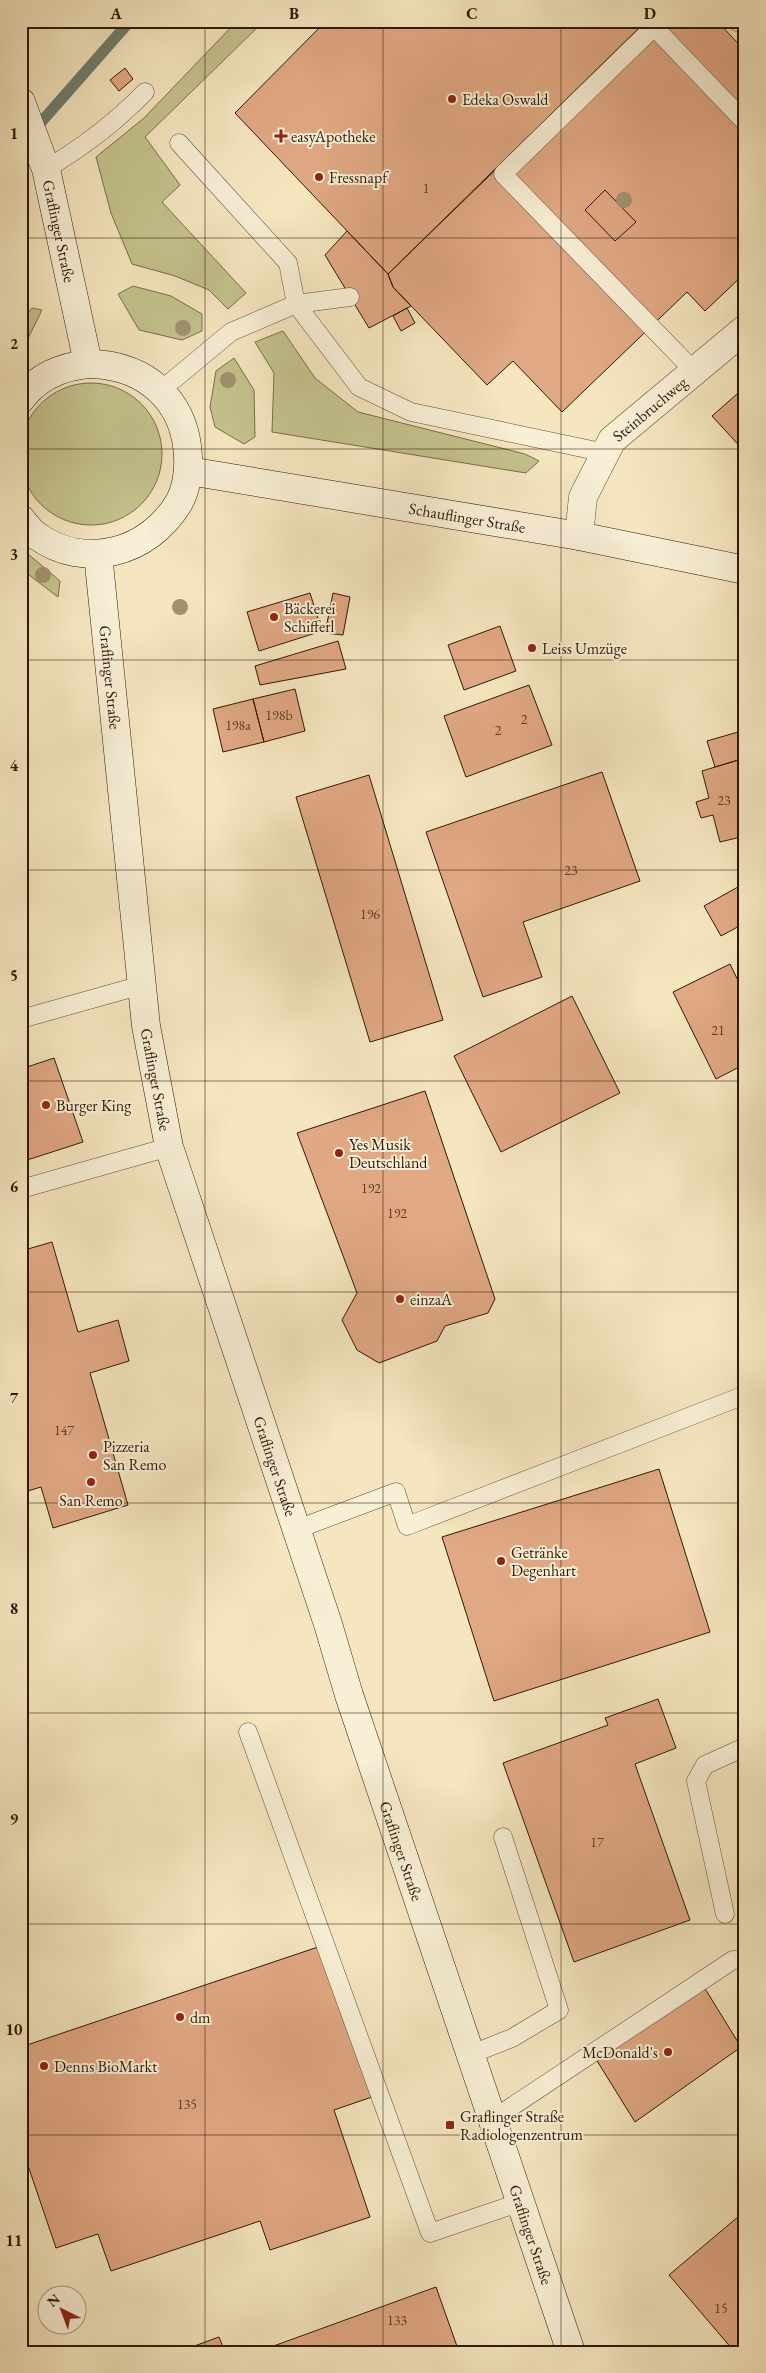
<svg xmlns="http://www.w3.org/2000/svg" width="766" height="2373" viewBox="0 0 766 2373" font-family="'EB Garamond',serif">
	<style>
		.green { fill: #c4c28d; stroke: #7a6d4a }
		.lines { fill: none; stroke-linecap: round; stroke-linejoin: round }
		.stream { stroke: #707d6e; stroke-width: 11 }
		.building { fill: #e0a883; stroke: #2f1806 }
		.lane-casing { stroke: #604c34; stroke-width: 19 }
		.street-casing { stroke: #604c34; stroke-width: 29 }
		.secondary-casing { stroke: #2f1806; stroke-width: 29 }
		.lane { stroke: #f8efd6; stroke-width: 18 }
		.street { stroke: #f8efd6; stroke-width: 28 }
		.secondary { stroke: #f8efd6; stroke-width: 28 }
		.tree { fill: #a19170 }
		.grid { fill: none; stroke: #2f1806; stroke-width: 1; stroke-opacity: 0.55 }
		.poi-dot { fill: #8f2418; stroke: #f8efd6; stroke-width: 2 }
		.labels { text-anchor: middle; dominant-baseline: central; stroke-width: 4; stroke-linejoin: round; paint-order: stroke }
		.number-label { font-size: 14px; fill: #5b3c25 }
		.poi-label { font-size: 16px; fill: #2f1806; stroke: #f8efd6; text-anchor: start }
		.street-label { font-size: 16px; fill: #2f1806; stroke: #f8efd6 }
		.neatline { fill: none; stroke: #2f1806; stroke-width: 2 }
		.grid-label { font-size: 16px; text-anchor: middle; font-weight: bold; fill: #2f1806 }
	</style>
	<rect width="100%" height="100%" fill="#f5e6c0"/>
	<filter id="stains"><feTurbulence type="fractalNoise" baseFrequency=".004" numOctaves="4"/><feColorMatrix values="0 0 0 0 .2 0 0 0 0 .09 0 0 0 0 .02 0 0 0 .5 -.17"/></filter>
	<radialGradient id="worn" r=".72"><stop offset=".6" stop-color="#630" stop-opacity="0"/><stop offset="1" stop-color="#630" stop-opacity=".3"/></radialGradient>
	<path class="green" d="M237,21H264L145,137L180,185L162,202L246,293L228,309L209,290L175,276L132,264L111,213L96,157L144,118Z
		M133,286L171,296L202,314V331L182,340L139,330L118,294Z
		M32,308L42,310L21,353V323Z
		M283,331L315,378L358,412L525,454L539,461L526,473L272,432L274,373L255,342Z
		M234,358L254,390L255,437L244,444L215,427L210,407L216,371Z
		M20 454a71 71 0 1 1 142 0a71 71 0 1 1-142 0Z
		M21,548L60,581L58,597L21,569Z"/>
	<g class="lines">
		<path class="stream" d="M21,145L130,21"/>
	</g>
	<path class="building" d="M326,21H646L388,274L235,113Z
		M649,21H717L745,51V273L705,311L687,292L562,412L513,361L487,385L393,287L388,274Z
		M125,68L133,79L119,91L110,80Z
		M605,190L636,222L615,241L585,210Z
		M347,231L388,274L393,287L411,306L369,328L325,255Z
		M407,308L415,323L401,331L393,316Z
		M745,387V452L712,416Z
		M310,593L322,631L259,651L247,612Z
		M333,593L350,597L343,635L325,633Z
		M500,626L516,671L464,690L448,645Z
		M338,641L346,669L260,685L255,666Z
		M529,685L552,745L466,777L444,716Z
		M295,689L305,731L264,742L253,699Z
		M253,699L264,742L223,752L213,709Z
		M745,730V758L715,767L707,741Z
		M745,758V836L720,842L713,815L701,818L696,802L709,798L702,771Z
		M602,772L640,881L523,922L542,977L483,997L426,832Z
		M369,775L443,1020L370,1042L296,797Z
		M745,883V923L721,936L704,906Z
		M730,964L745,995V1064L716,1079L673,992Z
		M572,996L620,1093L501,1152L454,1056Z
		M54,1058L83,1142L21,1162V1069Z
		M425,1091L495,1299L488,1313L445,1326L437,1341L379,1363L357,1350L342,1320L357,1293L297,1133Z
		M52,1242L78,1332L118,1320L129,1361L90,1373L128,1505L53,1528L41,1487L21,1493V1251Z
		M659,1469L710,1632L494,1701L442,1537Z
		M658,1699L676,1748L635,1764L690,1920L574,1962L503,1763L608,1725L605,1718Z
		M321,1946L372,2097L334,2110L370,2217L270,2250L260,2221L111,2271L98,2234L56,2248L21,2145V2047Z
		M704,1987L741,2047L635,2122L594,2056Z
		M745,2211V2340L733,2350L669,2275Z
		M436,2287L459,2352H257Z
		M219,2337L225,2352H178Z"/>
	<g class="lines">
		<defs>
			<path id="lane" d="M736,21L745,26
				M179,143L288,263L296,304L359,387L411,412L606,453
				M46,169C83,147 115,123 145,92
				M694,371L503,174L654,27L745,122
				M160,391L231,332L296,304L350,297
				M21,1019L142,985
				M21,1189L169,1147
				M295,1530L396,1492L407,1526L745,1395
				M248,1732L430,2233L521,2202
				M725,1914L696,1781L705,1765L745,1747
				M469,2055L512,2038L559,2010L503,1837
				M493,2119L733,1960L745,1959"/>
			<g id="street">
				<path id="s1" d="M579,536L583,497L612,440L745,329"/>
			</g>
			<g id="secondary">
				<path id="s2" d="M21,102L46,169L88,363"/>
				<path d="M21,399C40,373 74,361 105,365C154,372 186,407 188,457C189,472 186,491 178,504C148,553 85,570 37,536C31,532 26,525 21,519"/>
				<path id="s3" d="M189,471L579,536L745,570"/>
				<path id="s4" d="M98,554L146,1026L169,1147L328,1624L349,1695L571,2352"/>
			</g>
		</defs>
		<use href="#lane" class="lane-casing"/>
		<use href="#street" class="street-casing"/>
		<use href="#secondary" class="secondary-casing"/>
		<use href="#lane" class="lane"/>
		<use href="#street" class="street"/>
		<use href="#secondary" class="secondary"/>
	</g>
	<g class="tree">
		<circle cx="624" cy="200" r="8"/>
		<circle cx="183" cy="328" r="8"/>
		<circle cx="228" cy="380" r="8"/>
		<circle cx="43" cy="575" r="8"/>
		<circle cx="180" cy="607" r="8"/>
	</g>
	<path class="grid" d="M205,21V2352M383,21V2352M561,21V2352M21,238H745M21,449H745M21,660H745M21,870H745M21,1081H745M21,1292H745M21,1503H745M21,1713H745M21,1924H745M21,2135H745"/>
	<g class="poi-dot">
		<circle cx="452" cy="99" r="5"/>
		<path d="M278.5 128.5h5v5h5v5h-5v5h-5v-5h-5v-5h5z"/>
		<circle cx="319" cy="177" r="5"/>
		<circle cx="274" cy="617" r="5"/>
		<circle cx="532" cy="648" r="5"/>
		<circle cx="46" cy="1105" r="5"/>
		<circle cx="339" cy="1153" r="5"/>
		<circle cx="400" cy="1299" r="5"/>
		<circle cx="93" cy="1455" r="5"/>
		<circle cx="91" cy="1482" r="5"/>
		<circle cx="501" cy="1561" r="5"/>
		<circle cx="180" cy="2017" r="5"/>
		<circle cx="668" cy="2052" r="5"/>
		<circle cx="44" cy="2066" r="5"/>
		<rect x="445" y="2120" width="10" height="10" rx="2.5"/>
	</g>
	<g class="labels">
		<g class="number-label">
			<text x="426" y="188">1</text>
			<text x="279" y="715">198b</text>
			<text x="524" y="719">2</text>
			<text x="238" y="725">198a</text>
			<text x="498" y="730">2</text>
			<text x="724" y="800">23</text>
			<text x="571" y="870">23</text>
			<text x="370" y="914">196</text>
			<text x="718" y="1030">21</text>
			<text x="371" y="1188">192</text>
			<text x="397" y="1213">192</text>
			<text x="64" y="1430">147</text>
			<text x="597" y="1842">17</text>
			<text x="187" y="2104">135</text>
			<text x="721" y="2308">15</text>
			<text x="397" y="2320">133</text>
		</g>
		<g class="poi-label">
			<text x="462" y="99">Edeka Oswald</text>
			<text x="291" y="136">easyApotheke</text>
			<text x="329" y="177">Fressnapf</text>
			<text x="284" y="608">Bäckerei<tspan x="284" dy="18">Schifferl</tspan></text>
			<text x="542" y="648">Leiss Umzüge</text>
			<text x="56" y="1105">Burger King</text>
			<text x="349" y="1144">Yes Musik<tspan x="349" dy="18">Deutschland</tspan></text>
			<text x="410" y="1299">einzaA</text>
			<text x="103" y="1446">Pizzeria<tspan x="103" dy="18">San Remo</tspan></text>
			<text x="91" y="1500" text-anchor="middle">San Remo</text>
			<text x="511" y="1552">Getränke<tspan x="511" dy="18">Degenhart</tspan></text>
			<text x="190" y="2017">dm</text>
			<text x="658" y="2052" text-anchor="end">McDonald's</text>
			<text x="54" y="2066">Denns BioMarkt</text>
			<text x="460" y="2116">Graflinger Straße<tspan x="460" dy="18">Radiologenzentrum</tspan></text>
		</g>
		<g class="street-label">
			<text stroke="none"><textPath href="#s2" startOffset="135">Graflinger Straße</textPath></text>
			<text stroke="none"><textPath href="#s1" startOffset="152">Steinbruchweg</textPath></text>
			<text stroke="none"><textPath href="#s3" startOffset="282">Schauflinger Straße</textPath></text>
			<text stroke="none"><textPath href="#s4" startOffset="124">Graflinger Straße</textPath></text>
			<text stroke="none"><textPath href="#s4" startOffset="529">Graflinger Straße</textPath></text>
			<text stroke="none"><textPath href="#s4" startOffset="934">Graflinger Straße</textPath></text>
			<text stroke="none"><textPath href="#s4" startOffset="1339">Graflinger Straße</textPath></text>
			<text stroke="none"><textPath href="#s4" startOffset="1744">Graflinger Straße</textPath></text>
		</g>
	</g>
	<rect width="766" height="2373" fill="none" stroke="#f5e6c0" stroke-width="55"/>
	<g transform="translate(62 2310) rotate(318)"><circle r="24" fill="#f8efd6" stroke="#a89983"/>
	<path d="M0-4L9 19L0 12L-9 19Z" fill="#8f2418"/>
	<text y="-8" font-size="14" font-weight="bold" text-anchor="middle" fill="#2f1806">N</text>
	</g>
	<rect x="28" y="28" width="710" height="2318" class="neatline"/>
	<g class="grid-label">
		<text x="116" y="19">A</text>
		<text x="294" y="19">B</text>
		<text x="472" y="19">C</text>
		<text x="650" y="19">D</text>
		<text x="14" y="139">1</text>
		<text x="14" y="349">2</text>
		<text x="14" y="560">3</text>
		<text x="14" y="771">4</text>
		<text x="14" y="981">5</text>
		<text x="14" y="1192">6</text>
		<text x="14" y="1403">7</text>
		<text x="14" y="1614">8</text>
		<text x="14" y="1824">9</text>
		<text x="14" y="2035">10</text>
		<text x="14" y="2246">11</text>
	</g>
	<rect width="100%" height="100%" filter="url(#stains)"/>
	<rect width="100%" height="100%" fill="url(#worn)"/>
</svg>
